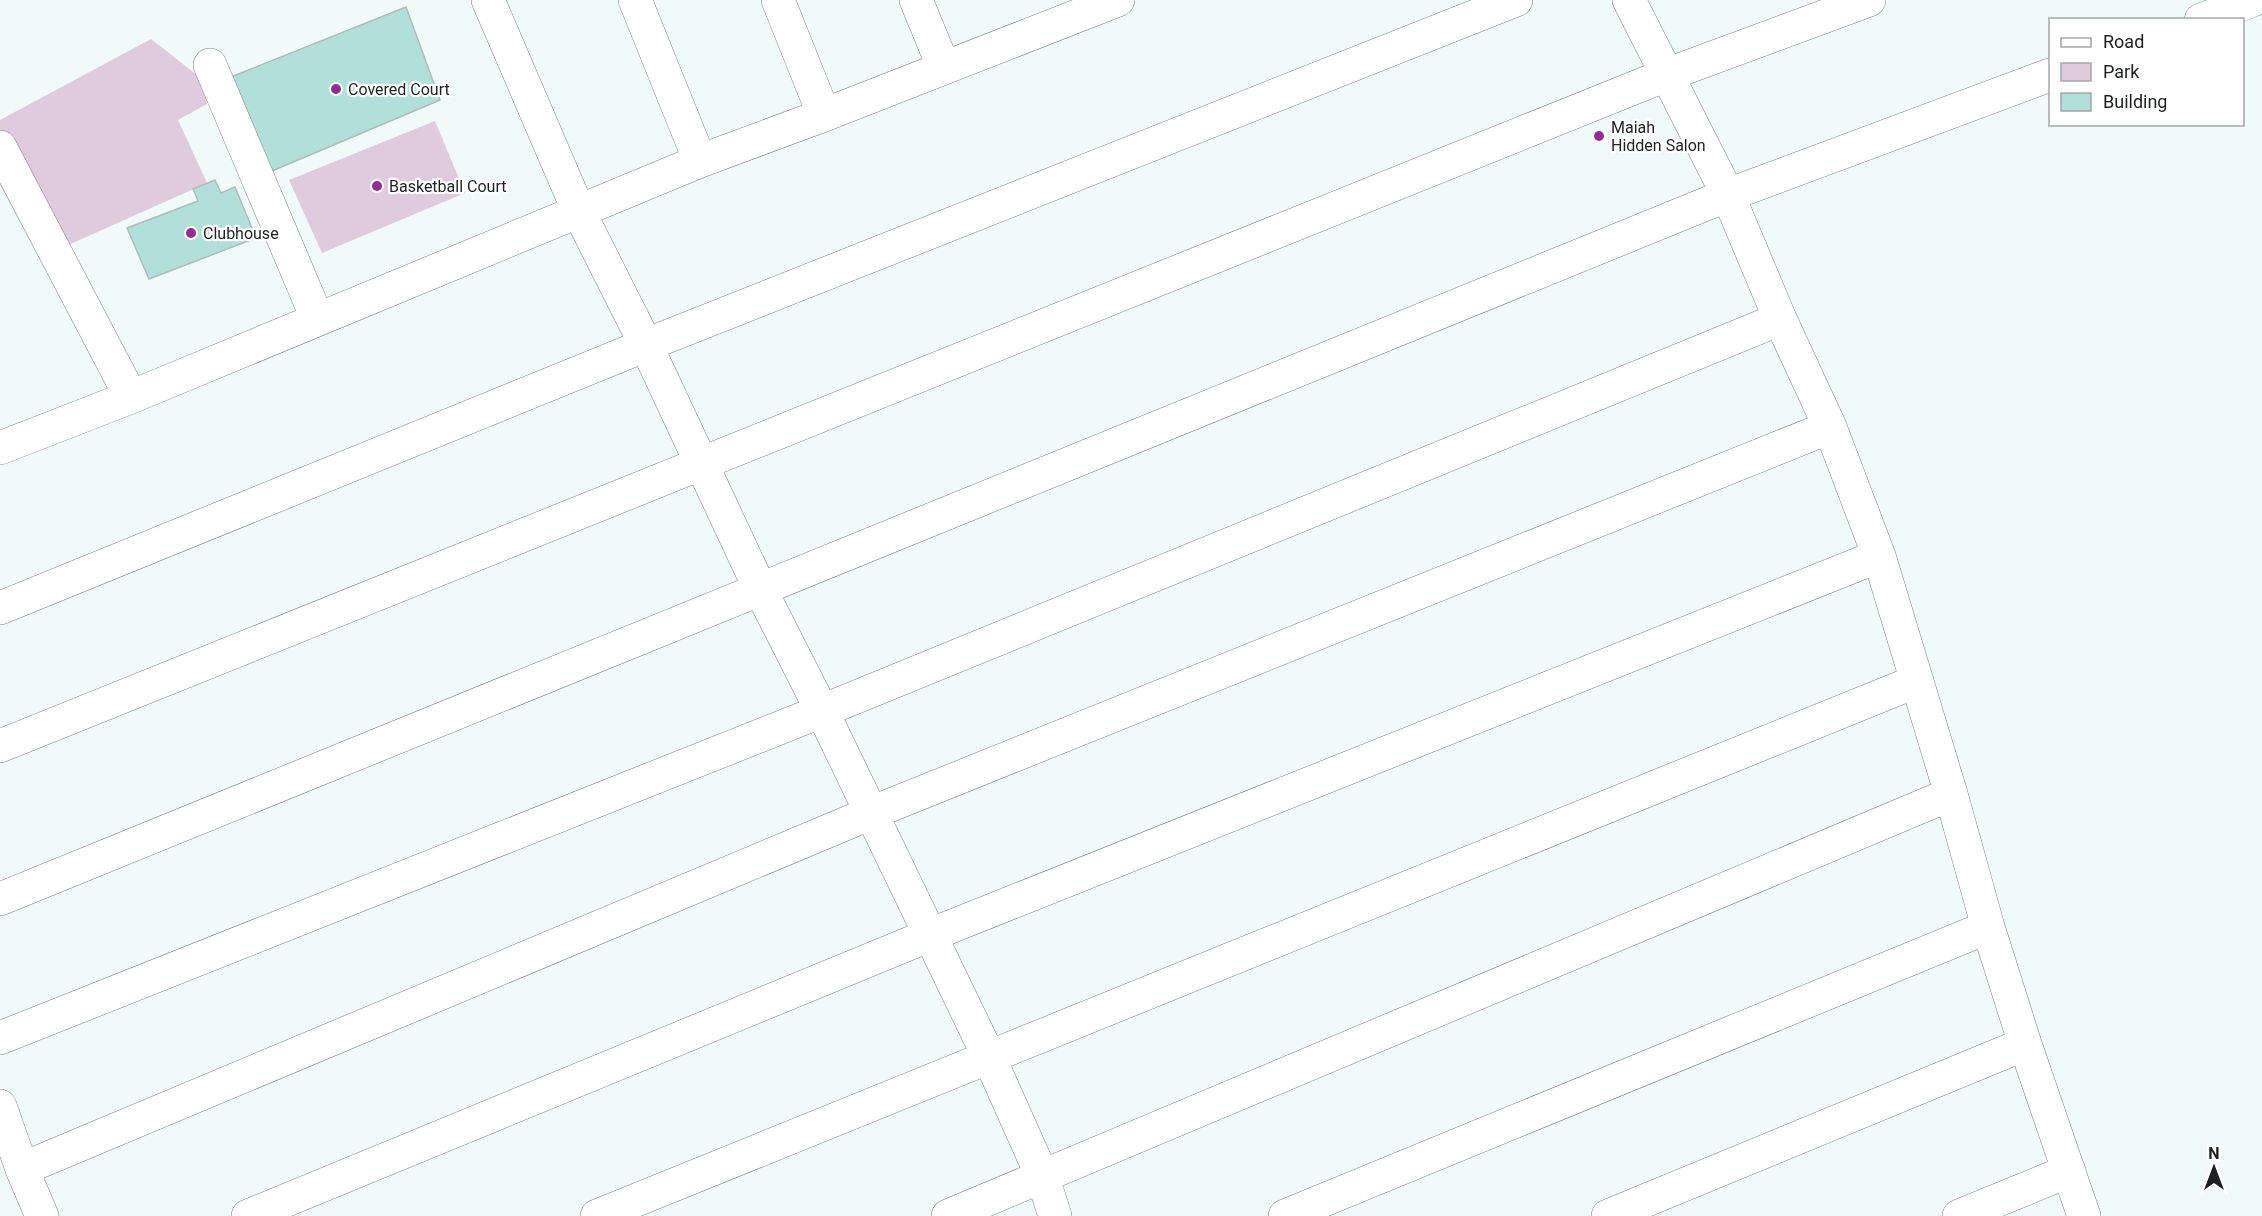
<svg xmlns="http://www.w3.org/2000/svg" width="2262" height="1216" viewBox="0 0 2262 1216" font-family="Roboto,sans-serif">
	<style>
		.green { fill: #dfcade }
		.building { fill: #b1e0db; stroke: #b2bbba; stroke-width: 1.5 }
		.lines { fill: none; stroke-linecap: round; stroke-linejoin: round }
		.minor-casing { stroke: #7b8382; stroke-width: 34 }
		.minor { stroke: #fff; stroke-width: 33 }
		.poi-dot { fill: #912d94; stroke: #fff; stroke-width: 2 }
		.labels { text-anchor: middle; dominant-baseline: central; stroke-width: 4.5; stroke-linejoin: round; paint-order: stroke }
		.poi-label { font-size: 16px; fill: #1d2020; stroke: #fff; text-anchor: start }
	</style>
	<rect width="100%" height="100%" fill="#f0faf9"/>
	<path class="green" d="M151,39L202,79L207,104L178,120L207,183L55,251L0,146V120Z
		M435,121L465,193L322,253L289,180Z"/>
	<path class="building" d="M406,7L440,100L272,171L231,77Z
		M215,180L221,193L235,187L256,238L149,279L127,228L198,201L193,189Z"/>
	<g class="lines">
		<defs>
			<path id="minor" d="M488,0L579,212L646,345L760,589L822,711L989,1057L1043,1178L1055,1216
				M635,0L700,161
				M778,0L824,115
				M916,0L944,68
				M1629,0L1728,195L1780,319L1830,427L1879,556L1951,794L1988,927L2025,1044L2084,1216
				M2201,20L2253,0
				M210,65L317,318
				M0,147L131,397
				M0,448L131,397L700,161L824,115L1118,0
				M0,608L646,345L1516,0
				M0,746L1666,75L1869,0
				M0,899L1728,195L2050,75
				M0,1038L822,711L1780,319
				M0,1106L22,1169L42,1216
				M22,1169L871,813L1830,427
				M248,1216L930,935L1879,556
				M597,1216L1917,681
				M948,1216L1951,794
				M1285,1216L1988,927
				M1608,1216L2025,1044
				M1959,1216L2069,1171"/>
		</defs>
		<use href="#minor" class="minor-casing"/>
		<use href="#minor" class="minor"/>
	</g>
	<g class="poi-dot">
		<circle cx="336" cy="89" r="6"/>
		<circle cx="1599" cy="136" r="6"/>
		<circle cx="377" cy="186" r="6"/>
		<circle cx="191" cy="233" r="6"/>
	</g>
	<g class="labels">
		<g class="poi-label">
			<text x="348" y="89">Covered Court</text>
			<text x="1611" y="127">Maiah<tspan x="1611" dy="18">Hidden Salon</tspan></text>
			<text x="389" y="186">Basketball Court</text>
			<text x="203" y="233">Clubhouse</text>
		</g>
	</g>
	<rect x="2049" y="18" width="195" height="108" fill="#ffffff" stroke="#a5a6a6" stroke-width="1.5"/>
	<rect x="2061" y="38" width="30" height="9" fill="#ffffff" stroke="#a5a6a6" stroke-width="1.5"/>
	<text x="2103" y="48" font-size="18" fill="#1d2020">Road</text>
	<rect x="2061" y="63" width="30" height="18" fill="#dfcade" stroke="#a5a6a6" stroke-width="1.5"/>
	<text x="2103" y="78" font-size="18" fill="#1d2020">Park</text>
	<rect x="2061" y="93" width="30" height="18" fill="#b1e0db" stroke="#a5a6a6" stroke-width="1.5"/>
	<text x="2103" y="108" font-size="18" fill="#1d2020">Building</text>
	<g transform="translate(2214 1168)" stroke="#ffffff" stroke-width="4.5" paint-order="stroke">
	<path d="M0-4.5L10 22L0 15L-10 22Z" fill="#1d2020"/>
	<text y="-9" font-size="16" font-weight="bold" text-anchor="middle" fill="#1d2020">N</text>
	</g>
</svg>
